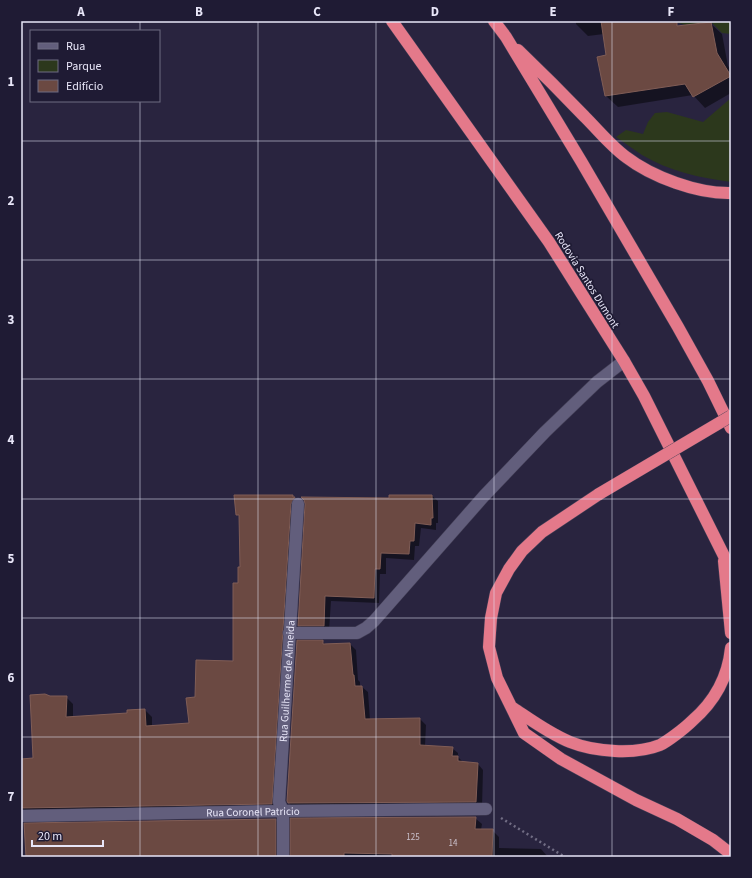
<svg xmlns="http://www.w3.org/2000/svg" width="752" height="878" viewBox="0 0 752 878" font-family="'Source Sans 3',sans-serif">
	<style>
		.green { fill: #2c381c }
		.shadow { fill: #0007 }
		.building { fill: #6b4942; stroke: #805d56 }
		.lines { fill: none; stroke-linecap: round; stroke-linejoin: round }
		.street-casing { stroke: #454158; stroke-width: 13 }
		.highway-casing { stroke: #454158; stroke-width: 13 }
		.path { stroke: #716d84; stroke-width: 2.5; stroke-dasharray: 2 3; stroke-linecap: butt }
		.street { stroke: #625e7c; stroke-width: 12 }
		.highway { stroke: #e4798a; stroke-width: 12 }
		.highway-bridge-casing { stroke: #454158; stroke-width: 13; stroke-linecap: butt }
		.highway-bridge { stroke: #e4798a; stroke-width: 12 }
		.grid { fill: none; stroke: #e8e6f8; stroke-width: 1; stroke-opacity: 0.55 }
		.labels { text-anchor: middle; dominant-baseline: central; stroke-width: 3.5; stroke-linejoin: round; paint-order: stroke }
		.number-label { font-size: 9px; fill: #c9bfca }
		.street-label { font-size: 11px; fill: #e8e6f8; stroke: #1f1b34 }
		.neatline { fill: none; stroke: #e8e6f8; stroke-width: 1.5 }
		.grid-label { font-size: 13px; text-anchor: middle; font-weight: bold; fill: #e8e6f8 }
	</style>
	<rect width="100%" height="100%" fill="#29243f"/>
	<path class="green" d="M673,21H731V34L722,33L711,22L685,25Z
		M731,98V182C700,178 669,171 642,155C633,149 625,143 616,137L626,130L643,134L648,122L655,113L667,112L703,122Z"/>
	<path class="shadow" d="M576,21H658L660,30L710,23L722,34L728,66L731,70V93L705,108L693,95L618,107L606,96L608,56L604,34L588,36L576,24Z
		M235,496H293L300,503L279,810L29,815L22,808L21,760L34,759L49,697H66L73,704V718L128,714L145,710L152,717V727L191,724L234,662L241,568L240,518L237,514Z
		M432,496L438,501V523H436V530L421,528L419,546H415L414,560L386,558V574H380L379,603L331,601L329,631H305L299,625L390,499Z
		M323,642L327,645L350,644L356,650L358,680L360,682V687H362L368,692L370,720L420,719L426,725L425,746L452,748L458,753V757L464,763L478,764L483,770L482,807L295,809L289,803Z
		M475,818L482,824L481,830H492L499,837V848L541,849L548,857H291Z
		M275,820L282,826V857H27Z"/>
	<path class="building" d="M601,21H677V26L711,22L717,53L731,76L693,97L685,84L605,96L597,57L606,55Z
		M234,495H293V497H295L291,504L272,804L21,808V759L33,758L30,695L45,694L50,696H67L66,717L127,713V710L145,709L146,726L189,723L186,698L195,697L196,660L233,661V583H238V567H240L239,515H236Z
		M389,495H432L433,518H431V525L415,523L414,541H410L409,554L381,553L380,569H375L374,598L325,596L324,626H298L305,504L304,500L301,497L389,498Z
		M297,640H323V644L350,643L353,675H354L355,686H362L365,719L420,718V745L453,747L452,756H458V761L478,763L476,802L288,803L287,801Z
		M476,817L475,829H493L492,857H392V854L344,853V857H290V818Z
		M276,819V857H26L24,823Z"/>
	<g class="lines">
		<defs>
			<g id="street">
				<path d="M289,633H357L366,628L374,621L484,496L545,432L597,382L624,361"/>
				<path id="s1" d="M21,816L283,811L486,809"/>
				<path id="s2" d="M283,857V811L279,802L298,504"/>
			</g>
			<path id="highway" d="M392,21L549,242L624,361L644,396L731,570
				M494,21L506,37L581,161L678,327L708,381L731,428
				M518,50C541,72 563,94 585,117C598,130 611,146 626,157C652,177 698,194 731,193
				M599,494L542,532L522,551L509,569L496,593L491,618L489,647L497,678L524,733L561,759L636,800L677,819L713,840L731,854
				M724,561L731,633
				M513,708C531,720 550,734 570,742C595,752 635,755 660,745C668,741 685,728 692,721C714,702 728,677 731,648"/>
		</defs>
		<use href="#street" class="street-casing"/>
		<use href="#highway" class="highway-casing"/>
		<path class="path" d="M501,818L565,857"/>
		<use href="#street" class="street"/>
		<use href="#highway" class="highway"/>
		<defs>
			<path id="highway-bridge" d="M599,494L731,416"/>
		</defs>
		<use href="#highway-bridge" class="highway-bridge-casing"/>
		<use href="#highway-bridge" class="highway-bridge"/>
	</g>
	<path class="grid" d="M140,21V31M258,21V857M376,21V857M494,21V857M612,21V857M140,101V857M21,141H731M21,260H731M21,379H731M21,499H731M21,618H731M21,737H731"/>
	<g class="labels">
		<g class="number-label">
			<text x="413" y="837">125</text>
			<text x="453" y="843">14</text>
		</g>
		<g class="street-label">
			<text transform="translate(587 280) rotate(58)">Rodovia Santos Dumont</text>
			<text stroke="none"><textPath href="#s2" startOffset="177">Rua Guilherme de Almeida</textPath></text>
			<text stroke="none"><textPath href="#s1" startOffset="232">Rua Coronel Patricio</textPath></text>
		</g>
	</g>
	<rect width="752" height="878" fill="none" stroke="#1f1b34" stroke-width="44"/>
	<rect x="30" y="30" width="130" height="72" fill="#1f1b34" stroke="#6f6c82"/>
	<rect x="38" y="43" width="20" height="6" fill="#625e7c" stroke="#6f6c82"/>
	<text x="66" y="50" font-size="12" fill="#e8e6f8">Rua</text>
	<rect x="38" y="60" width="20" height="12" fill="#2c381c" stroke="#6f6c82"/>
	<text x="66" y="70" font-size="12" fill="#e8e6f8">Parque</text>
	<rect x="38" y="80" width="20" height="12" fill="#6b4942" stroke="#6f6c82"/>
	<text x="66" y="90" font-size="12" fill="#e8e6f8">Edifício</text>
	<path d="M32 840v6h71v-6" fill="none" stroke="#e8e6f8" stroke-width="2"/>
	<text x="38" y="840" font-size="12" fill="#e8e6f8" stroke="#1f1b34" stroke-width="3" paint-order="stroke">20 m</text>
	<rect x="22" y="22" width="708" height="834" class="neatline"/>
	<g class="grid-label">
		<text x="81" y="16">A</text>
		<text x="199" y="16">B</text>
		<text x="317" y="16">C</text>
		<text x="435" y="16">D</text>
		<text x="553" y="16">E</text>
		<text x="671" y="16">F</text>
		<text x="11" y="86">1</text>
		<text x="11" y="205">2</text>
		<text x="11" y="324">3</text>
		<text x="11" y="444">4</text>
		<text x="11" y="563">5</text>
		<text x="11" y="682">6</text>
		<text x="11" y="801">7</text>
	</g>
</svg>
